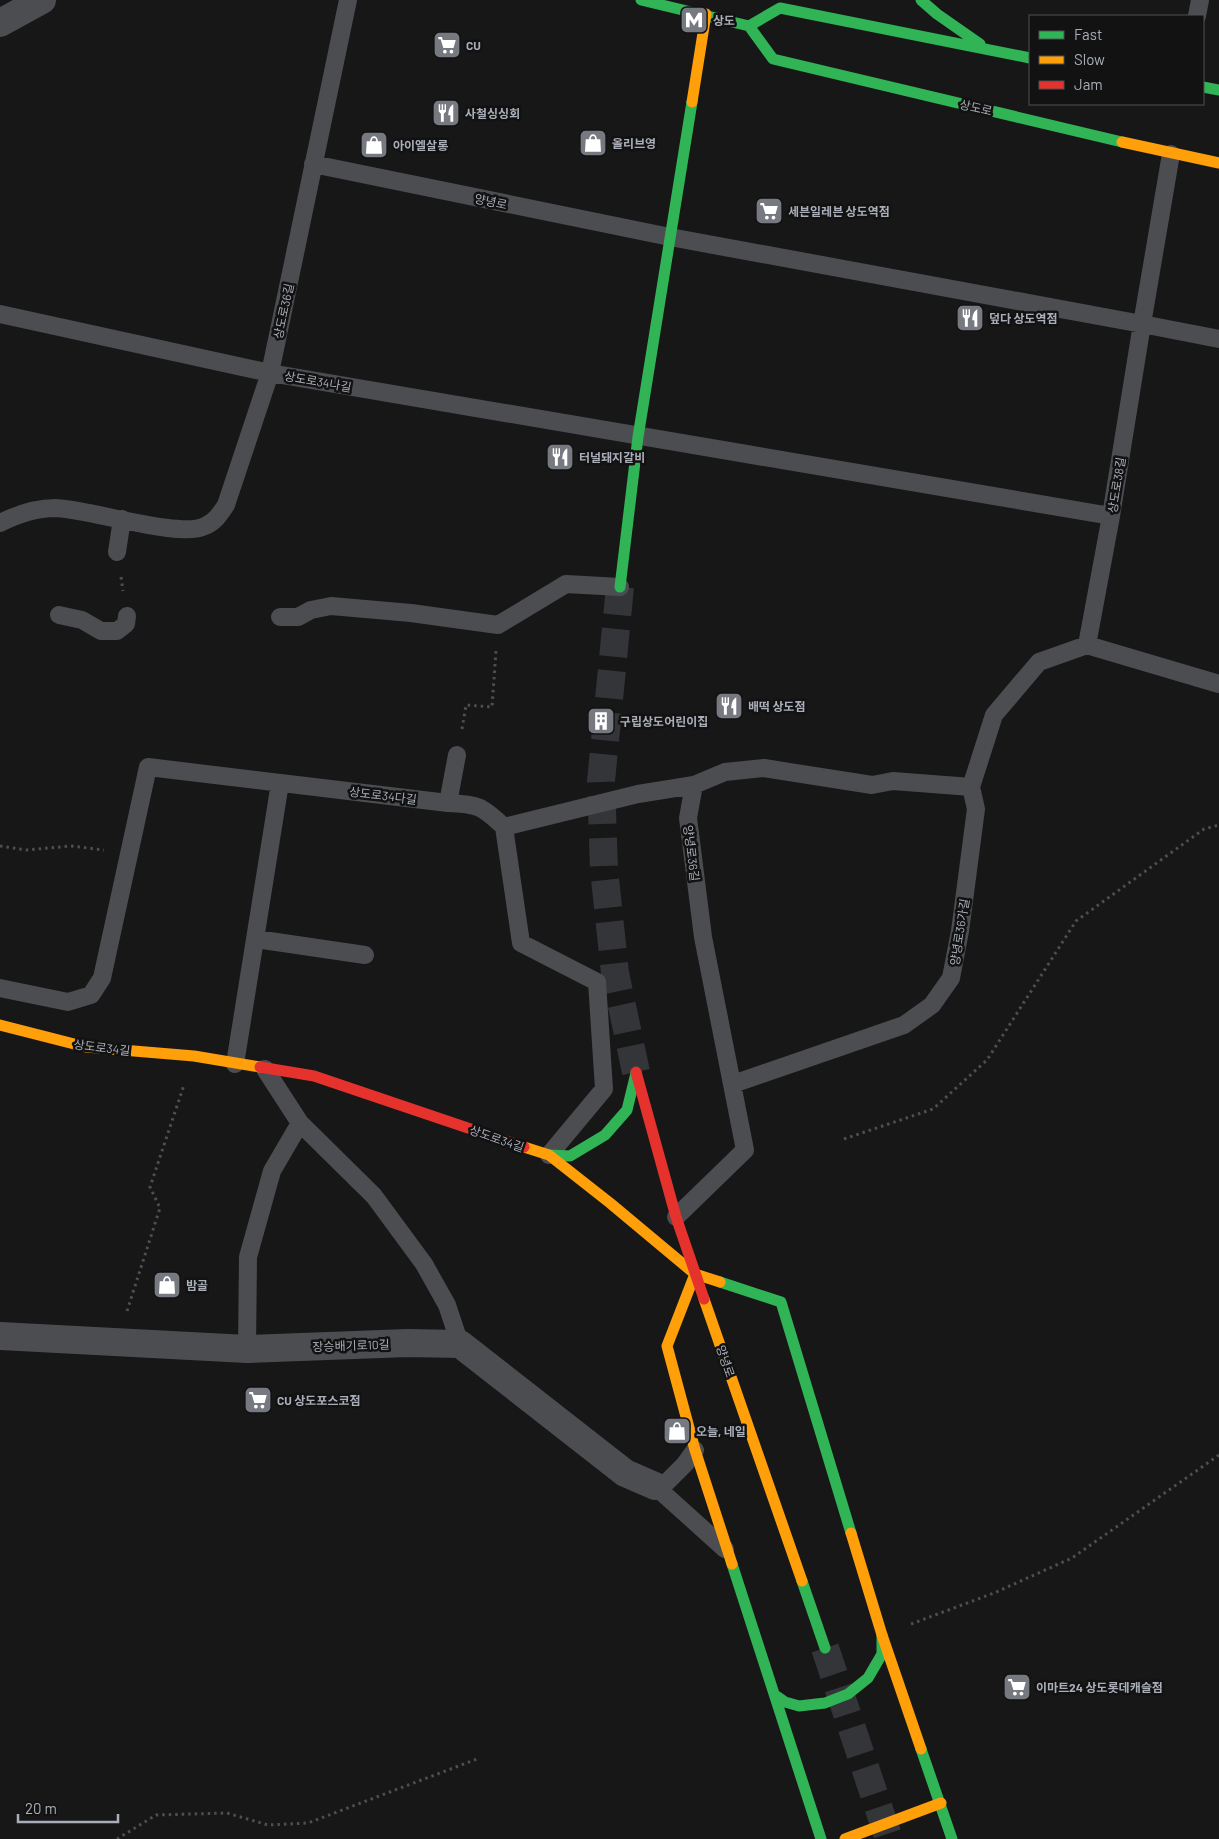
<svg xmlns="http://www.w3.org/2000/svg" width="1219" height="1839" viewBox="0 0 1219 1839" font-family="Barlow,'Noto Sans KR',sans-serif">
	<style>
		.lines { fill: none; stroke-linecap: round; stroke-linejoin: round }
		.secondary-tunnel { stroke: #343538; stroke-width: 28; stroke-dasharray: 28 14; stroke-linecap: butt }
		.path { stroke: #4d4f52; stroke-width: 3; stroke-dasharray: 2.5 4; stroke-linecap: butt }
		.lane { stroke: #4c4d50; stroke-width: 18 }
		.street { stroke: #4c4d50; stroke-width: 28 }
		.fast { stroke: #30b455; stroke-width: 11 }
		.slow { stroke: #ff9f0a; stroke-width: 11 }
		.jam { stroke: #e5322d; stroke-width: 11 }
		.labels { text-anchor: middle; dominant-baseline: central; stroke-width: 5; stroke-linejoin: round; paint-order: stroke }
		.poi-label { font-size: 12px; font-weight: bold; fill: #a9aeb8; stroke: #121213; text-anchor: start }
		.street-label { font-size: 12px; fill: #a9aeb8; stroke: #121213 }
	</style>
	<rect width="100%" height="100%" fill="#171718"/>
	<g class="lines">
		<path class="secondary-tunnel" d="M620,587L601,781L604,869L615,973L636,1072
			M825,1648L889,1839"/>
		<path class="path" d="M121,577L123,591
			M462,729L466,705L492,707L496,651
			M0,846L26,850L71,846L104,850
			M844,1139L933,1109L987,1060L1076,921L1204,829L1219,825
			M127,1311L160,1208L150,1187L184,1085
			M911,1624L994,1593L1072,1558L1219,1455
			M117,1839L156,1815L227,1813L268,1825L308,1823L477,1759"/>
		<path class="lane" d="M1197,16L1200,0
			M1171,154L1142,324L1219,339
			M313,164L670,237L1142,324L1111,516L1087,645
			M0,314L270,373L1111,516
			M0,523C16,515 37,508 55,508C90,509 180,539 205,526C215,522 220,514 226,505L270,373L348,0
			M117,552L122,519
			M59,615L82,620L101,631H117L126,624L127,616
			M280,617H298L311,610L331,606L411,613L498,625L566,584L620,587
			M1087,645L1219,684
			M448,803L457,755
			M504,827L521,943L597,982L604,1089L549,1155
			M504,827L638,794L694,785
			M256,939L365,955
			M0,988L68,1002L91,995L102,978L148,767L448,803C478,804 482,806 504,827
			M235,1064L280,783
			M265,1069L300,1123L374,1196L424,1264L447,1305L460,1344
			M733,1084L904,1025L932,1005L951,978L960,931L976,809L971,787L994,715L1039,662L1087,645
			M676,1217L745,1150L703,937L688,818L694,785L725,772L764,768L872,785L893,781L971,787
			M247,1349L248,1257L272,1171L300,1123
			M655,1486L725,1549
			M655,1486L667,1482L685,1464L695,1450"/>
		<path class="street" d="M0,23L42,0
			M0,1336L247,1349L408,1343L460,1344L625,1473L655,1486"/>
		<path class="fast" d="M641,0L749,26L773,59L1122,142
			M921,0L937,14L980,44
			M749,26L780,8L1030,58
			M1203,87L1219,90
			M620,587L638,437L692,102
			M549,1155L570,1156L605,1135L627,1110L636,1073
			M720,1282L781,1302L851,1533
			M732,1564L821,1839
			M802,1581L825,1648
			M775,1695L785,1702L799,1706L825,1703L848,1694L868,1678L882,1654V1635
			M921,1749L952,1839"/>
		<path class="slow" d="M692,102L706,14
			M1122,142L1219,163
			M0,1025L86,1047L194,1056L260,1067
			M524,1147L549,1155L610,1203L695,1274L720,1282
			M695,1274L667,1346L695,1450L732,1564
			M704,1299L802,1581
			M851,1533L882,1635L921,1749
			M845,1839L941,1803"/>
		<path class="jam" d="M260,1067L314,1076L524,1147
			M636,1072L676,1217L704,1299"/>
	</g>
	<defs>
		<symbol id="metro-square" viewBox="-11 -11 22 22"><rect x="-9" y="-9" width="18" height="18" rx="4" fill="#767980" stroke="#121213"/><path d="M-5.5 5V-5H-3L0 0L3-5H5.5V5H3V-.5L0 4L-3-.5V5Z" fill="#fff"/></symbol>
		<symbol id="supermarket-square" viewBox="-11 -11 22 22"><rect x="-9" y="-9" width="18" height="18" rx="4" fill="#767980" stroke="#121213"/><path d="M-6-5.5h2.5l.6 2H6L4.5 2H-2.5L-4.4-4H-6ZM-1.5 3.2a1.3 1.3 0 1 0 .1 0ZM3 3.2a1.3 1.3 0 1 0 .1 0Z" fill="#fff"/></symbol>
		<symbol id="restaurant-square" viewBox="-11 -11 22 22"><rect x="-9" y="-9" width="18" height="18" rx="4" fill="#767980" stroke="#121213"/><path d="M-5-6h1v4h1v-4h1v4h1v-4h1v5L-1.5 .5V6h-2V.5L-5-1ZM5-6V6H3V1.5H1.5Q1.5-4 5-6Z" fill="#fff"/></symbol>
		<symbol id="shop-square" viewBox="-11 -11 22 22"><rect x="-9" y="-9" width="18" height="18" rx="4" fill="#767980" stroke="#121213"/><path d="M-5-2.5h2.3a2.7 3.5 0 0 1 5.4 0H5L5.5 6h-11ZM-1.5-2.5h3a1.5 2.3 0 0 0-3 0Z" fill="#fff"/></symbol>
		<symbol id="building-square" viewBox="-11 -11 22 22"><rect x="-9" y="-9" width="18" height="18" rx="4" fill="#767980" stroke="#121213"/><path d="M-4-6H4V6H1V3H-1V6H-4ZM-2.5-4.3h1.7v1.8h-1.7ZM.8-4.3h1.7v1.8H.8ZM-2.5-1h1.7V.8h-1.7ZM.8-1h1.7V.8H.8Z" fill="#fff"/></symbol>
	</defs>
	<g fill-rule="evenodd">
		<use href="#metro-square" x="678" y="4" width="32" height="32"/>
		<use href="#supermarket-square" x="431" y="29" width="32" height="32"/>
		<use href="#restaurant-square" x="430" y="97" width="32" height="32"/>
		<use href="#shop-square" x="577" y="127" width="32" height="32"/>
		<use href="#shop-square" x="358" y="129" width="32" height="32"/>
		<use href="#supermarket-square" x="753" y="195" width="32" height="32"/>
		<use href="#restaurant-square" x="954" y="302" width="32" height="32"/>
		<use href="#restaurant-square" x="544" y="441" width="32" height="32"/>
		<use href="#restaurant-square" x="713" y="690" width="32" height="32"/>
		<use href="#building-square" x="585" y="705" width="32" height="32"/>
		<use href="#shop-square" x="151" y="1269" width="32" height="32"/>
		<use href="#supermarket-square" x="242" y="1384" width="32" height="32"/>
		<use href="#shop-square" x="661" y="1415" width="32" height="32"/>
		<use href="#supermarket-square" x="1001" y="1671" width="32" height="32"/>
	</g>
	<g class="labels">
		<g class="poi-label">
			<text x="713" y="20">상도</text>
			<text x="466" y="45">CU</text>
			<text x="465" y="113">사철싱싱회</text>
			<text x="612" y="143">올리브영</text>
			<text x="393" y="145">아이엘살롱</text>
			<text x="788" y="211">세븐일레븐 상도역점</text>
			<text x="989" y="318">덮다 상도역점</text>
			<text x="579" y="457">터널돼지갈비</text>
			<text x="748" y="706">배떡 상도점</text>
			<text x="620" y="721">구립상도어린이집</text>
			<text x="186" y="1285">밤골</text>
			<text x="277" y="1400">CU 상도포스코점</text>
			<text x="696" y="1431">오늘, 네일</text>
			<text x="1036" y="1687">이마트24 상도롯데캐슬점</text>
		</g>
		<g class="street-label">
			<text transform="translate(976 107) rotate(13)">상도로</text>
			<text transform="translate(491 201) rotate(12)">양녕로</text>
			<text transform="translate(283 311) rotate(-78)">상도로36길</text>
			<text transform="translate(318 381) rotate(10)">상도로34나길</text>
			<text transform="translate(1116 485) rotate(-81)">상도로38길</text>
			<text transform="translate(383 795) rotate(7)">상도로34다길</text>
			<text transform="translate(692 853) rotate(83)">양녕로36길</text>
			<text transform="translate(959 932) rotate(-81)">양녕로36가길</text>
			<text transform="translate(102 1047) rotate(7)">상도로34길</text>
			<text transform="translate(497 1138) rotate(19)">상도로34길</text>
			<text transform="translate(351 1345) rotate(-2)">장승배기로10길</text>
			<text transform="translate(726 1361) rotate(71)">양녕로</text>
		</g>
	</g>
	<rect x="1029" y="15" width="175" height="90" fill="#121213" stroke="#4e5055"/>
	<rect x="1039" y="31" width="25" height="8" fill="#30b455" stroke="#4e5055"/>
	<text x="1074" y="40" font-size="15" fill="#a9aeb8">Fast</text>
	<rect x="1039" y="56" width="25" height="8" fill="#ff9f0a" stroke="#4e5055"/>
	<text x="1074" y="65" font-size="15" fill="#a9aeb8">Slow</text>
	<rect x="1039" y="81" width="25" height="8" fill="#e5322d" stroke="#4e5055"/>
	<text x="1074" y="90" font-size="15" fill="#a9aeb8">Jam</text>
	<path d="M18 1814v8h100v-8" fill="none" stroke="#a9aeb8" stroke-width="2.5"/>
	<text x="25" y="1814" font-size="15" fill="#a9aeb8" stroke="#121213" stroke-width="4" paint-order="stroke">20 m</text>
</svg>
